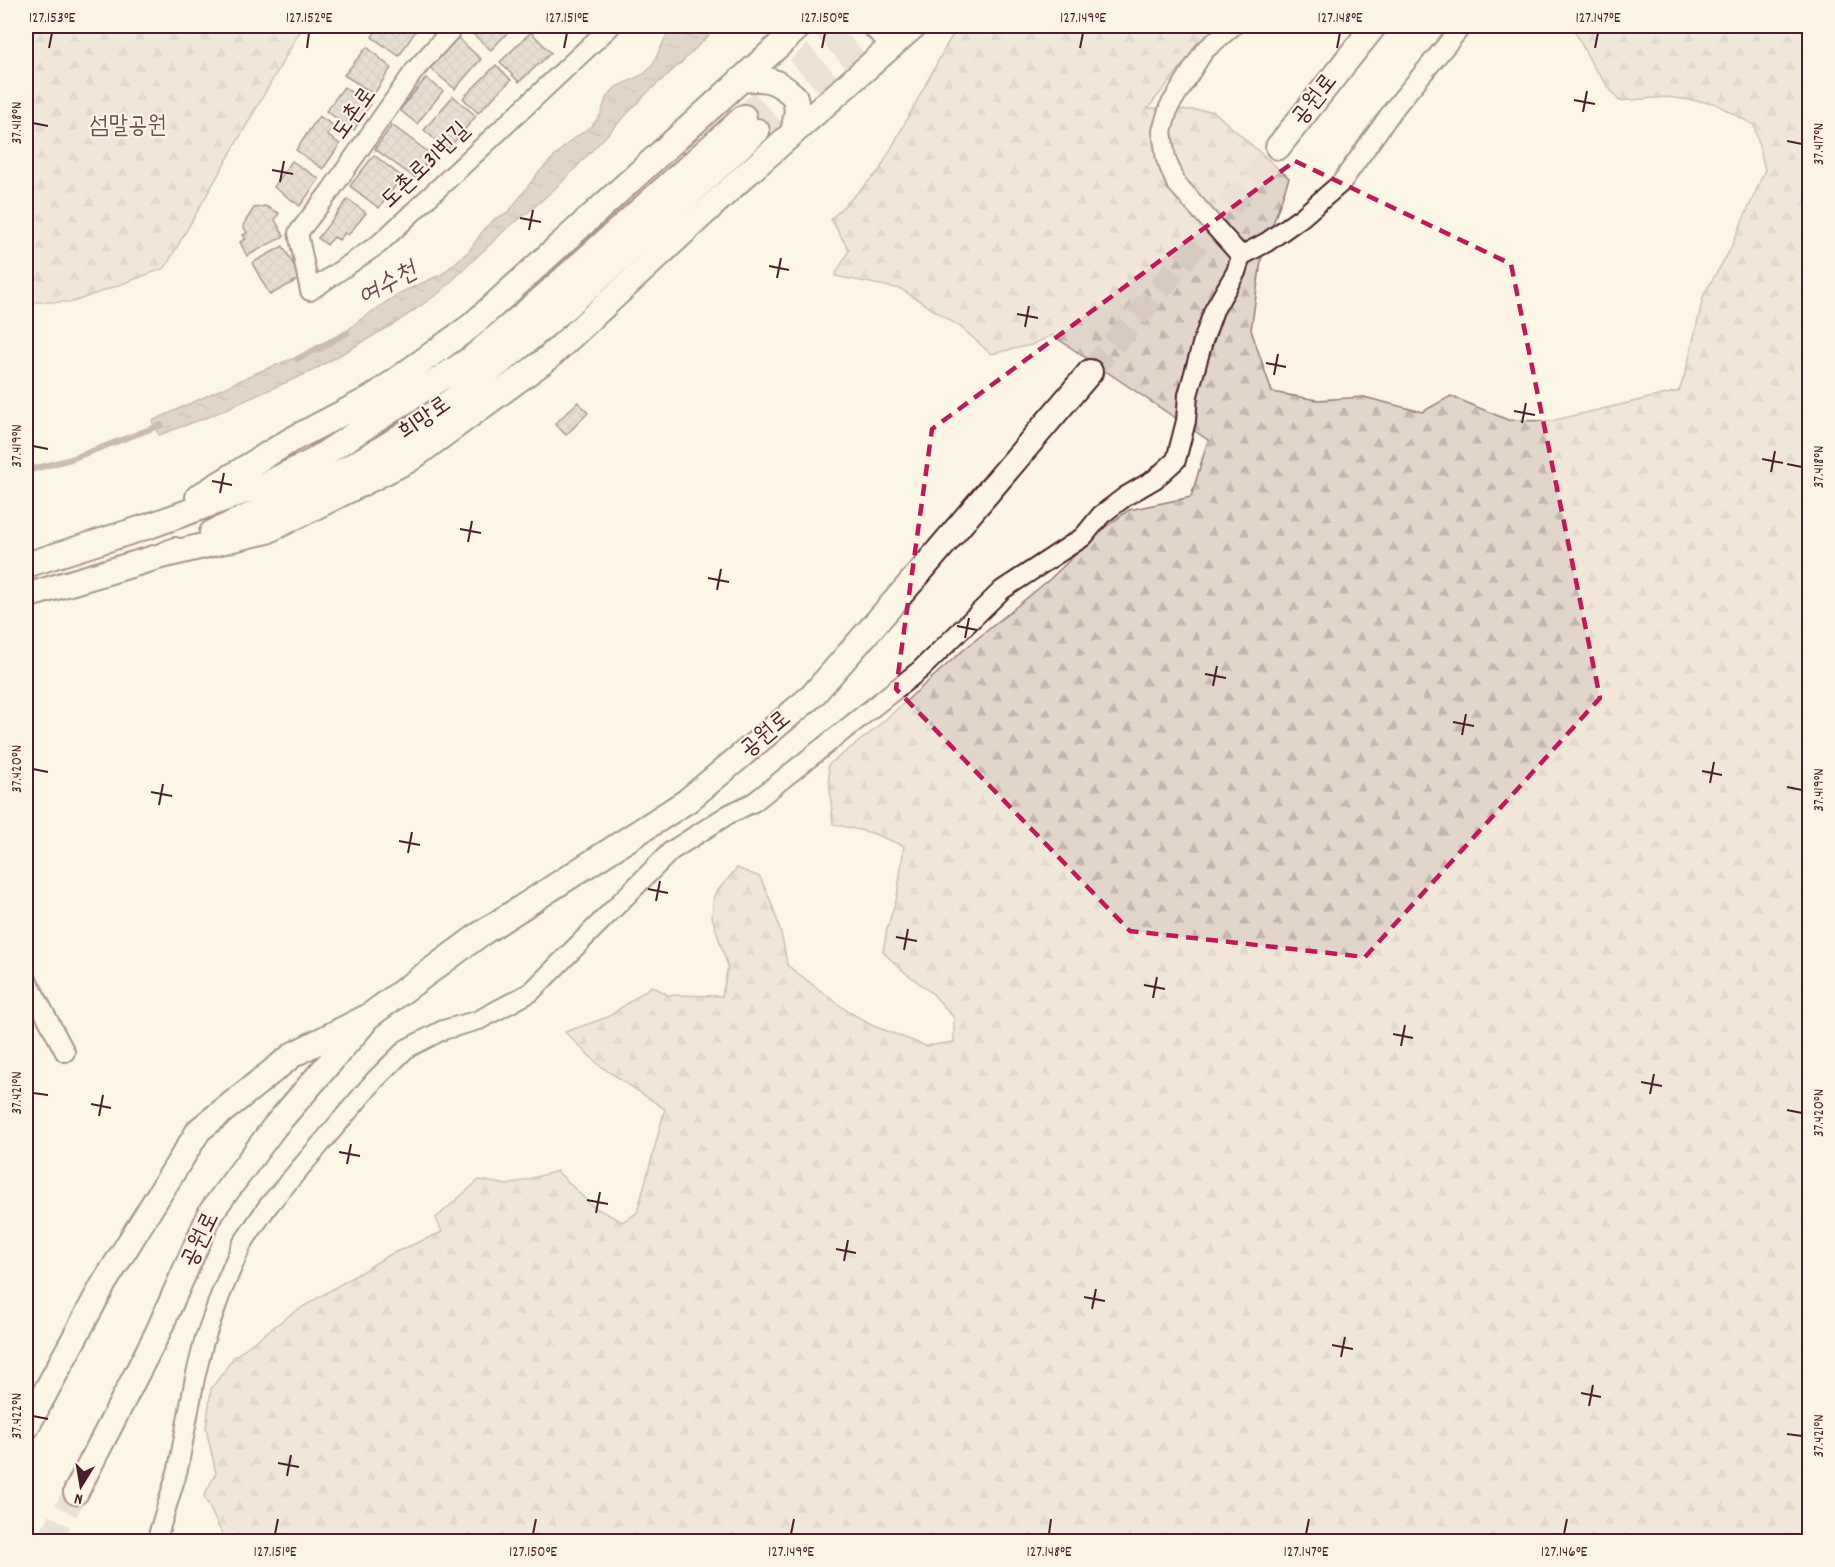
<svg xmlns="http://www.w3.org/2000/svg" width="1835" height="1567" viewBox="0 0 1835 1567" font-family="Dekko,'Poor Story',sans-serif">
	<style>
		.forest { fill: url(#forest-firs); stroke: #967a7a; stroke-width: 1.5 }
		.water { fill: url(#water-ripples); stroke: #917474; stroke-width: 1.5 }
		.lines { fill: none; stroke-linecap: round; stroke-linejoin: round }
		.stream { stroke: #917474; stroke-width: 6 }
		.building { fill: url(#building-cross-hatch); stroke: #4a1f2b; stroke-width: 1.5 }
		.secondary-tunnel { stroke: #d8cac0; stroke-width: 24; stroke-dasharray: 24 12; stroke-linecap: butt }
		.minor-casing { stroke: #4a1f2b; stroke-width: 22 }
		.secondary-casing { stroke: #4a1f2b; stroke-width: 28 }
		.minor { stroke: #fcf5e5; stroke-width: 18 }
		.secondary { stroke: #fcf5e5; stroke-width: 24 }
		.marked { fill: none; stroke: #c2185b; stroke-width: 4.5; stroke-dasharray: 12 8; stroke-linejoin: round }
		.ticks { fill: none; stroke: #4a1f2b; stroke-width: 2 }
		.labels { text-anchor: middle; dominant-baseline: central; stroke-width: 4.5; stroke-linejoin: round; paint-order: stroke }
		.street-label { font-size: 24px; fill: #4a1f2b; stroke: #fcf5e5 }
		.park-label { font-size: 24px; fill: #704c53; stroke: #fcf5e5 }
		.water-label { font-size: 26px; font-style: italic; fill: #6d4950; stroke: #fcf5e5 }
		.neatline { fill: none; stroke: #4a1f2b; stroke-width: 2 }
		.ticks-label { font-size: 15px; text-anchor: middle; fill: #4a1f2b }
	</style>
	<defs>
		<pattern id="forest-firs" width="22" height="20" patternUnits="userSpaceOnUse" patternTransform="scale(1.5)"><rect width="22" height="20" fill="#e2d5ca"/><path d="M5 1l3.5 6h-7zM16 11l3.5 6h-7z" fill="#c3b6ae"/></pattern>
		<pattern id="water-ripples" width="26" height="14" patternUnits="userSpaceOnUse" patternTransform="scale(1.5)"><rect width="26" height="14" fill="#c0aca5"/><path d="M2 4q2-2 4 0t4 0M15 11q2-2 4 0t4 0" fill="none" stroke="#9e8b87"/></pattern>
		<pattern id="building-cross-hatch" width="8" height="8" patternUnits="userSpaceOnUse" patternTransform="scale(1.5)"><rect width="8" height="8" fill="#cfc0b7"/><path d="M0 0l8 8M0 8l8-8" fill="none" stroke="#b3a59e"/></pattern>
	</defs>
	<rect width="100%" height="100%" fill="#fcf5e5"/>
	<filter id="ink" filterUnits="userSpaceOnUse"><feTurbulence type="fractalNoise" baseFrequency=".0167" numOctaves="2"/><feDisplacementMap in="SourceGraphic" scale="12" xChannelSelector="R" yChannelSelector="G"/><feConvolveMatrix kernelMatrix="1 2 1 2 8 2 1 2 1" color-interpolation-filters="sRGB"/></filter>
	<g filter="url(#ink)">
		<path class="forest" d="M26,26H303L165,268L73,302H26Z
			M961,26H1214L1148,108L1213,111L1289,178L1262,255L1251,330L1272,392L1317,400L1364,397L1422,412L1451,396L1508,420L1551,421L1679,391L1686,371L1704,294L1729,252L1765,170L1754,125L1714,103L1667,97L1619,101L1593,66L1572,26H1809V1541L226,1542L204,1496L216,1473L206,1428L211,1389L234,1357L291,1314L391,1254L442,1232L436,1218L479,1180L508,1185L557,1171L592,1206L622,1222L637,1213L665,1109L600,1066L565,1032L608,1017L652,986L668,995L722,996L728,967L712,917L714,895L737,868L760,877C774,906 783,933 787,965L846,1010L871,1025L926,1046L954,1042V1018L933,994L902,970L883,952L887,929L897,897L904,846L872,833L833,824L828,765L869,734L961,652L1050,579L1100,531L1129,510L1191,497L1208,440L1052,335L1031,345L991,354L962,328L901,289L835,276L849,250L831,219L879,171L950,39Z"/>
		<path class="water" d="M671,26H718L682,62L648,92L560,184L531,210L505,230L439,293L397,322L312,371L208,417L159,435L152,421L256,373L289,360L324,350L361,319L400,293L442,274L469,251L485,228L496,218L508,213L538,173L570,141L592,126L601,114L606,98L616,87L644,74L652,66Z"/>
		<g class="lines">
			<path class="stream" d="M297,359L347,333
				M26,471L71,459L161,425"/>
		</g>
		<path class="building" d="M379,26H419L399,56L372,37Z
			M470,26H514L491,50L467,29Z
			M531,32L551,53L519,82L500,62Z
			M457,37L481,59L455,89L430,68Z
			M367,47L391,68L374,94L344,75Z
			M496,65L511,80L478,113L463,98Z
			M426,78L443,91L417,124L400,110Z
			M344,87L370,105L354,130L326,111Z
			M453,96L476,116L447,150L424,130Z
			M319,116L334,126L327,135L340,144L323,169L296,150Z
			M392,125L432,155L415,178L375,149Z
			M374,155L402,177L379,208L350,186Z
			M292,161L319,179L300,206L274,187Z
			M348,199L366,213L348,235L345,233L339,240L334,237L327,245L318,238Z
			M265,206L279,213L275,220L284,236L247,256L240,242L246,239L243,235L247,233L243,225L254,208Z
			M283,246L301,278L270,295L252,263Z
			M578,402L588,413L566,435L555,424Z"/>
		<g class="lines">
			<path class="secondary-tunnel" d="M744,117L846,26
				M757,131L878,26
				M1090,372L1278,147
				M48,1542L76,1492"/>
			<defs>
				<path id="minor" d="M455,26L415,70L329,193L298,233L310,291L379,244L611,26
					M870,26L892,45
					M1233,26L1204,51L1169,107L1162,131L1166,159L1176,183L1241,256L1267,242L1302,217L1341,183L1396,106L1462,26
					M26,978L65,1052
					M156,1542L178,1469L195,1378L204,1341L220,1296L242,1244L268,1206L375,1080L406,1049L443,1030L479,1020L531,992L671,851L729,814L754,802L920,670L1002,590L1083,537L1101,515L1126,496L1155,479L1176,460L1186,421L1188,395L1203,341L1214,310L1236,272L1241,256"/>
				<path id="secondary" d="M740,80C766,77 776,79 795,97L797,111L793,133
					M1278,147L1374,26
					M198,497L291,440L373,397L471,326L800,26
					M212,533C279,502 348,473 409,431C536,344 644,235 757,131
					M161,556L267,531L409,460L547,359L741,179L914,26
					M26,565L152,525L268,483L313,461L472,358L538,302L744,117
					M26,596L161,556L175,550
					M26,1428L103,1285L199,1130L294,1054L369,1016L479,935L687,801L812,696L915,578L1090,372
					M76,1492L157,1334L211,1212L275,1126L363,1024"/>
			</defs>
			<use href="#minor" class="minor-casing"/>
			<use href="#secondary" class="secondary-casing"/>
			<use href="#minor" class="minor"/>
			<use href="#secondary" class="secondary"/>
		</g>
	</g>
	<path d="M0 0H1835V1567H0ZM1295,161L1511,264L1600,698L1365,957L1130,931L896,689L932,429Z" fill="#fcf5e5" fill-opacity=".55" fill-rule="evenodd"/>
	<path class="marked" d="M1295,161L1511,264L1600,698L1365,957L1130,931L896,689L932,429Z"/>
	<path class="ticks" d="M49,48L52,33M307,48L309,33M564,48L567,33M822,48L825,33M1080,48L1083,33M1337,48L1340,33M1595,48L1598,33M1574,100L1595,104M1583,112L1587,91M33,123L48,126M1787,141L1802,144M272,170L293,174M280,182L284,161M520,218L541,222M529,230L533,210M769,266L789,270M777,278L781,258M1017,314L1038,318M1025,327L1029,306M1266,363L1286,367M1274,375L1278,354M1514,411L1535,415M1522,423L1526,403M33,446L48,449M1762,459L1783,463M1787,464L1802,467M1771,472L1775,451M212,481L232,485M220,493L224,473M460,529L481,533M468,542L472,521M708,578L729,582M717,590L721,569M957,626L977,630M965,638L969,618M1205,674L1226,678M1213,686L1217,666M1453,722L1474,726M1462,735L1466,714M33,769L48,772M1702,771L1722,775M1710,783L1714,762M1787,787L1802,790M151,792L172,796M159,805L163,784M399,841L420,845M408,853L412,832M648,889L668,893M656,901L660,881M896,937L917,941M904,950L908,929M1144,985L1165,989M1153,998L1157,977M1393,1034L1413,1038M1401,1046L1405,1025M1641,1082L1662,1086M33,1093L48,1095M1650,1094L1654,1074M91,1104L111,1108M1787,1110L1802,1113M99,1116L103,1095M339,1152L360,1156M347,1164L351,1144M587,1200L608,1204M596,1213L600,1192M836,1249L856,1253M844,1261L848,1240M1084,1297L1105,1301M1092,1309L1096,1289M1332,1345L1353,1349M1341,1357L1345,1337M1581,1393L1601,1397M1589,1406L1593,1385M33,1416L48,1419M1787,1434L1802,1436M278,1463L299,1467M287,1476L291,1455M275,1534L278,1519M533,1534L536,1519M791,1534L794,1519M1049,1534L1051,1519M1306,1534L1309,1519M1564,1534L1567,1519"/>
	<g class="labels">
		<g class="street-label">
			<text transform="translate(1315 100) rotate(-52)">공원로</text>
			<text transform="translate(355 114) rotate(-55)">도촌로</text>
			<text transform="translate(426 166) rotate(-44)">도촌로31번길</text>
			<text transform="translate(425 419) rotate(-35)">희망로</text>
			<text transform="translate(766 735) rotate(-40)">공원로</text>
			<text transform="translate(201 1240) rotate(-64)">공원로</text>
		</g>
		<g class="park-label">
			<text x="128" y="127">섬말공원</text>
		</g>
		<g class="water-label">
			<text transform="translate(388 285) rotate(-29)">여수천</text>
		</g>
	</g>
	<rect width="1835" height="1567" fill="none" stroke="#fcf5e5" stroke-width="66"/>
	<g transform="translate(81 1486) rotate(191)" stroke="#fcf5e5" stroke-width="4.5" paint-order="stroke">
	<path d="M0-4.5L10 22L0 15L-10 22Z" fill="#4a1f2b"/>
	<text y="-9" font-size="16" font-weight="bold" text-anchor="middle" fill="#4a1f2b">N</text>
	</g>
	<rect x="33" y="33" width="1769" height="1501" class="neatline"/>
	<g class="ticks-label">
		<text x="52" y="22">127.153°E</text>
		<text x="309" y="22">127.152°E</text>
		<text x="567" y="22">127.151°E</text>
		<text x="825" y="22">127.150°E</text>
		<text x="1083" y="22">127.149°E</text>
		<text x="1340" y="22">127.148°E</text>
		<text x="1598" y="22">127.147°E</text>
		<text transform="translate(16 123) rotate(-90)" y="5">37.418°N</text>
		<text transform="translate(1818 144) rotate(-90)" y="5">37.417°N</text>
		<text transform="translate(16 446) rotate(-90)" y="5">37.419°N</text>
		<text transform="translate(1818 467) rotate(-90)" y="5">37.418°N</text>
		<text transform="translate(16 769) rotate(-90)" y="5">37.420°N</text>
		<text transform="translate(1818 790) rotate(-90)" y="5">37.419°N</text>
		<text transform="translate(16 1093) rotate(-90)" y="5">37.421°N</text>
		<text transform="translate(1818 1113) rotate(-90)" y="5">37.420°N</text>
		<text transform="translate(16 1416) rotate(-90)" y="5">37.422°N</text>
		<text transform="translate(1818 1436) rotate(-90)" y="5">37.421°N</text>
		<text x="275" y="1556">127.151°E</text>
		<text x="533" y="1556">127.150°E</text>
		<text x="791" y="1556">127.149°E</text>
		<text x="1049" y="1556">127.148°E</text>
		<text x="1306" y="1556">127.147°E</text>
		<text x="1564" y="1556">127.146°E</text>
	</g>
</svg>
